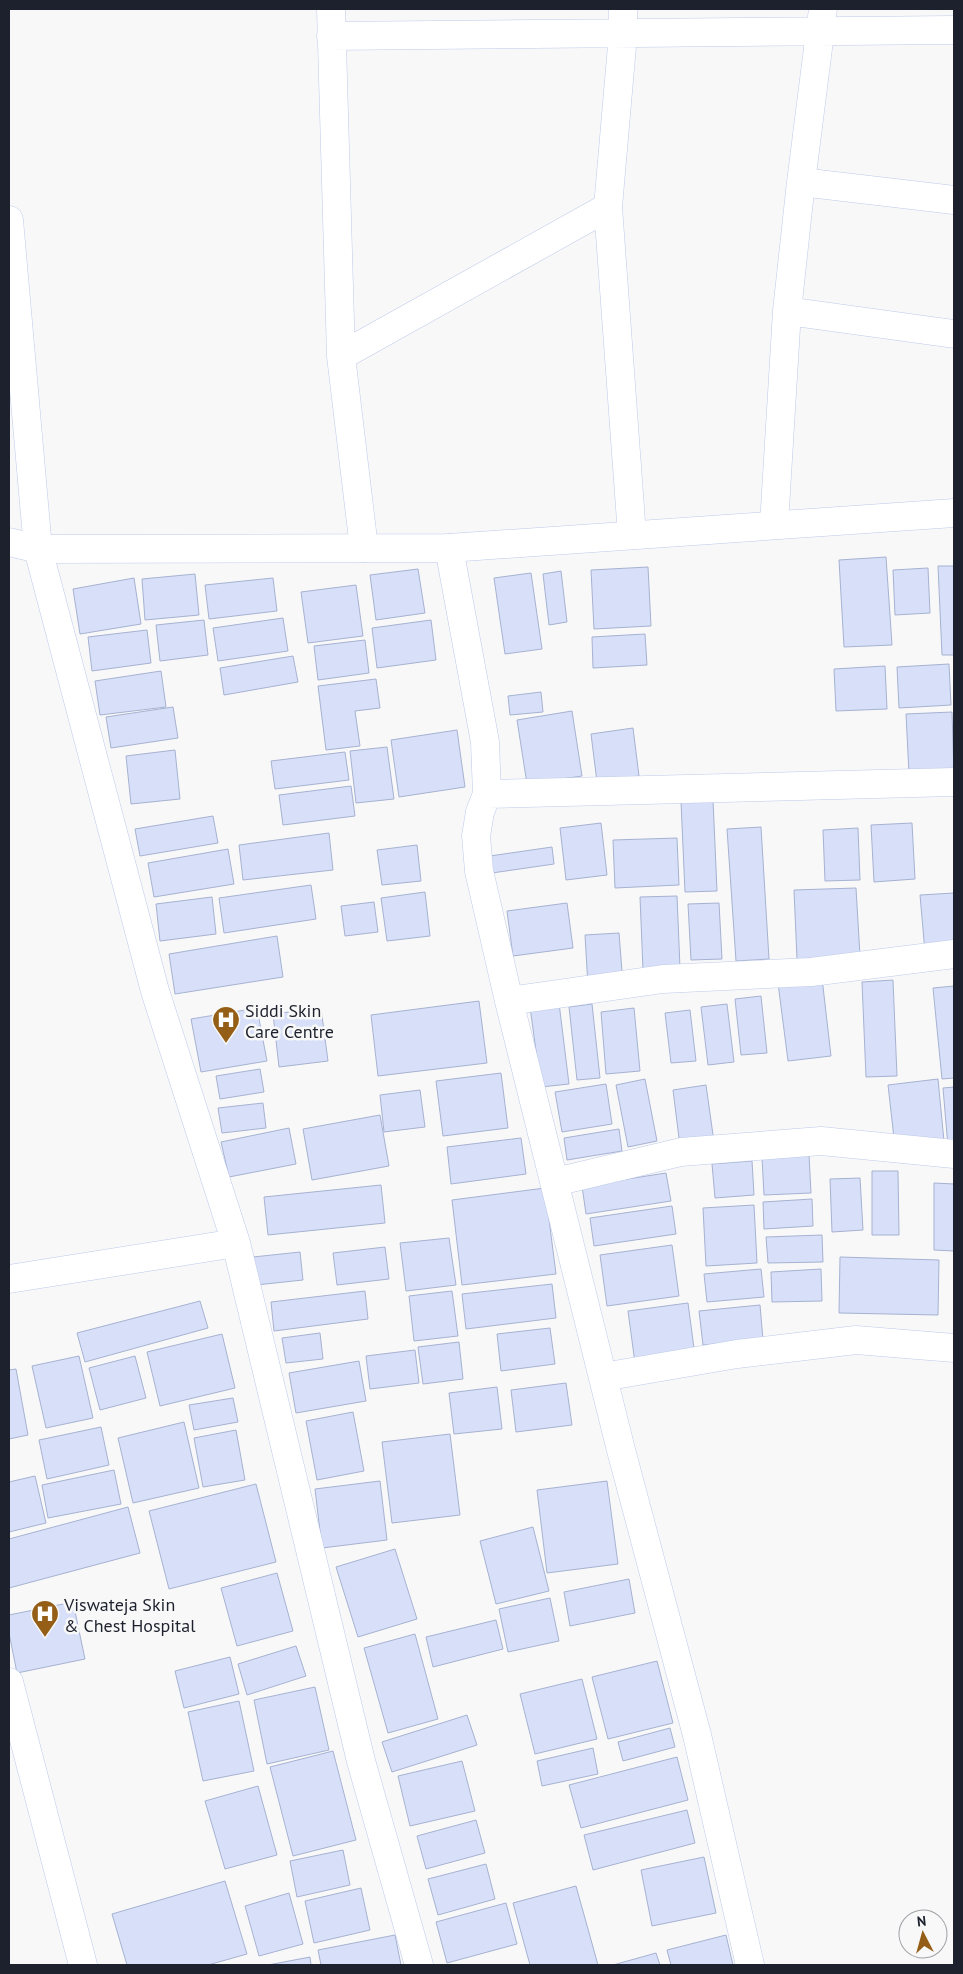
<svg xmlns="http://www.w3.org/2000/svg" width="963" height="1974" viewBox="0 0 963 1974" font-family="'PT Sans',sans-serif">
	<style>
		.building { fill: #d7e0f8; stroke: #a6b2d2 }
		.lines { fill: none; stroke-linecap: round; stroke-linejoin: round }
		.minor-casing { stroke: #becaea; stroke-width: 29 }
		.secondary-casing { stroke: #becaea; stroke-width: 29 }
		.minor { stroke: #fff; stroke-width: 28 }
		.secondary { stroke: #fff; stroke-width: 28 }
		.labels { text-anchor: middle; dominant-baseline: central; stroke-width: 5; stroke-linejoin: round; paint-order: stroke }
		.poi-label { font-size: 18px; fill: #1c212d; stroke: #f8f8f8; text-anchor: start }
	</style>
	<rect width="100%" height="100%" fill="#f8f8f8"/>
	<path class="building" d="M886,557L892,645L844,647L839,560Z
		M938,566H954V655H942Z
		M648,567L651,626L594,629L591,570Z
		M928,568L930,613L895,615L893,570Z
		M418,569L425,613L376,620L370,575Z
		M561,571L567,622L549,625L543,574Z
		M531,573L542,649L505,654L494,578Z
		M195,574L199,615L145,620L142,579Z
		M134,578L141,624L80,634L73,589Z
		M273,578L277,611L209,619L205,585Z
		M356,585L363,636L308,643L301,592Z
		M283,618L288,651L218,661L213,628Z
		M204,620L208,655L160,661L156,625Z
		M431,620L436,660L377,668L372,628Z
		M147,630L151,663L92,671L88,637Z
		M645,634L647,665L593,668L592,637Z
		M365,640L369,673L318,680L314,646Z
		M293,656L298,682L224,695L220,668Z
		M949,664L951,705L899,708L897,667Z
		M885,666L887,709L836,711L834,669Z
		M161,671L166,707L100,715L95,681Z
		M376,679L380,708L355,711L360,746L326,750L318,686Z
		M541,692L543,712L510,715L508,696Z
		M173,707L178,738L111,748L106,717Z
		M572,711L582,776L527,784L517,720Z
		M952,712L954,772L909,774L906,714Z
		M633,728L639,776L597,782L591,734Z
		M457,730L465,787L399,797L391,740Z
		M387,747L394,799L356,803L350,751Z
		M175,750L180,799L131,804L126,756Z
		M345,752L349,780L275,789L271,761Z
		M351,786L355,816L283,825L279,795Z
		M713,800L717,891L685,892L681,802Z
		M213,816L218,843L140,856L135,829Z
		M601,823L607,875L566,880L560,828Z
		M912,823L915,879L874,882L871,825Z
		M761,827L769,959L736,961L727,829Z
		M858,828L860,880L825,881L823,830Z
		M329,833L333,870L243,880L239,845Z
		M677,838L679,885L615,888L613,840Z
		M417,845L421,881L382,885L377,850Z
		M552,847L554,864L492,873L490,856Z
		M228,849L234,884L154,897L148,863Z
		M311,885L316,919L224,933L219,898Z
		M856,888L860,956L797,959L794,890Z
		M425,892L430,936L387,941L381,898Z
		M954,893V949L925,952L920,895Z
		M677,896L680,968L643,970L640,897Z
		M212,897L216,934L160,941L156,904Z
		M374,902L378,932L345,936L341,906Z
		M567,903L573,948L513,956L507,911Z
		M719,903L722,959L691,960L688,904Z
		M619,933L623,984L588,986L585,935Z
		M277,936L283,977L175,994L169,954Z
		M822,978L831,1056L788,1061L778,983Z
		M893,980L897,1076L866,1077L862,982Z
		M954,986V1078L942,1079L933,988Z
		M761,996L767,1053L741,1055L735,999Z
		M479,1001L487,1063L378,1076L371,1015Z
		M559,1003L569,1084L541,1087L530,1007Z
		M592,1004L600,1078L577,1080L569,1007Z
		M727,1004L734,1062L708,1065L701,1007Z
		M257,1008L267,1061L201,1072L191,1019Z
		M321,1008L328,1061L279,1067L273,1014Z
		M634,1008L640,1071L606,1074L601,1012Z
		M690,1010L696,1061L671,1063L665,1013Z
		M260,1069L264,1092L220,1099L216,1076Z
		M501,1073L508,1128L443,1136L436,1081Z
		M645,1079L657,1141L628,1147L616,1085Z
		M938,1079L944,1141L895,1147L888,1085Z
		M606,1084L612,1124L562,1132L555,1092Z
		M706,1085L714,1142L680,1146L673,1090Z
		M954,1087V1147H948L943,1088Z
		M420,1090L425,1127L384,1132L380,1095Z
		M263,1103L266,1128L222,1133L218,1108Z
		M380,1115L389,1166L312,1180L303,1129Z
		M289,1128L296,1164L229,1177L221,1142Z
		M619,1129L622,1151L567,1160L564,1138Z
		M521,1138L526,1174L451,1184L447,1147Z
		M809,1155L811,1193L764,1195L762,1158Z
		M752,1161L754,1195L715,1198L712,1164Z
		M872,1171H898L899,1235H872Z
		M666,1173L671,1201L586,1214L582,1186Z
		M860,1178L863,1230L832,1232L830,1179Z
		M934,1183L954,1184V1251L934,1250Z
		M381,1185L385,1223L268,1235L264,1197Z
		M545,1188L556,1274L462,1285L452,1200Z
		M812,1199L813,1226L764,1229L763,1202Z
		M754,1205L757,1263L706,1266L703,1208Z
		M672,1206L676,1234L594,1246L590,1218Z
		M822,1235L823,1262L768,1263L766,1237Z
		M449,1238L456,1285L406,1291L400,1243Z
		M672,1245L679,1296L607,1306L600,1255Z
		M385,1247L389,1279L337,1285L333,1253Z
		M300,1252L303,1280L256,1285L253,1257Z
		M840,1257L939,1260L938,1315L839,1313Z
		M761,1269L764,1297L707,1302L704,1274Z
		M821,1269L822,1301L772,1302L771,1272Z
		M552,1284L556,1318L466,1329L462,1294Z
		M365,1291L368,1319L274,1331L271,1302Z
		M452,1291L458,1336L414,1341L409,1296Z
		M200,1301L208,1328L85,1362L77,1333Z
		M688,1303L695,1356L635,1363L628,1311Z
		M760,1305L763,1340L703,1345L699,1311Z
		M550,1328L555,1364L501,1371L497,1334Z
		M320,1333L323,1359L286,1363L282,1338Z
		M222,1334L235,1388L160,1406L147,1352Z
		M459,1342L463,1379L423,1384L418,1347Z
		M415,1350L419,1383L370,1389L366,1356Z
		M79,1356L93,1418L46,1428L32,1366Z
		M135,1356L146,1398L100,1410L89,1368Z
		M359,1361L366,1401L296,1413L289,1373Z
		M16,1369L28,1435L9,1439V1370Z
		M566,1383L572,1425L516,1432L511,1390Z
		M497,1387L502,1429L454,1434L449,1393Z
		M233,1398L238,1422L194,1430L189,1405Z
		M353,1412L364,1471L317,1480L306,1421Z
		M184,1422L199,1488L133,1503L118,1438Z
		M101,1427L109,1465L47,1479L39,1440Z
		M236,1430L245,1480L203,1487L194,1438Z
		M450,1434L460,1515L392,1523L382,1442Z
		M114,1470L121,1504L48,1518L42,1485Z
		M35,1476L46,1523L9,1532V1482Z
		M380,1481L387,1540L322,1548L315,1489Z
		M607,1481L618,1564L547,1573L537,1490Z
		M256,1484L276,1562L169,1589L149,1511Z
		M128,1507L140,1553L9,1588V1539Z
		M533,1527L549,1591L496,1604L480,1541Z
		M395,1549L417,1619L358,1637L336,1567Z
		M277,1573L293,1631L237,1646L221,1588Z
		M629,1579L635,1613L570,1626L564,1592Z
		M550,1598L559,1641L508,1652L499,1609Z
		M73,1602L85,1659L17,1673L9,1633V1615Z
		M496,1620L503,1649L433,1667L426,1637Z
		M415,1634L438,1719L388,1733L364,1648Z
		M296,1646L306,1676L247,1695L238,1664Z
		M230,1657L239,1694L184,1708L175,1671Z
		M657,1661L673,1723L608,1739L592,1677Z
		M582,1679L597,1739L535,1754L520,1694Z
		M315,1687L329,1750L267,1764L254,1700Z
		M239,1701L254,1771L203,1781L188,1712Z
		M467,1715L477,1745L392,1772L382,1742Z
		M670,1728L675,1747L623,1761L618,1742Z
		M593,1748L598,1774L542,1786L537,1761Z
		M333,1751L356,1840L293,1856L270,1767Z
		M677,1757L688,1800L581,1828L569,1785Z
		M462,1761L475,1811L410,1826L398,1776Z
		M258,1786L277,1855L225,1869L205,1801Z
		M687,1810L695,1843L593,1870L584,1835Z
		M476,1820L485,1853L426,1869L417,1836Z
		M343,1850L350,1885L297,1897L290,1861Z
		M704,1857L716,1913L652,1926L641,1870Z
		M486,1864L495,1899L438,1915L428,1879Z
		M225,1881L247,1954L208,1965H127L112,1914Z
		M576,1886L598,1965H530L513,1903Z
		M361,1888L370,1930L314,1943L305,1901Z
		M289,1893L303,1944L259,1956L245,1906Z
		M506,1903L517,1944L447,1963L436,1922Z
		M395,1935L401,1965H321L318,1950Z
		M726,1935L733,1965H671L667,1950Z
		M656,1953L660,1965H613Z
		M310,1957L311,1965H268Z"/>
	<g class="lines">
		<defs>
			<path id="minor" d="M331,9L341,356L364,548
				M623,9V34L608,207L632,535
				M331,36L954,30
				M801,182L954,200
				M9,220L38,549L155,991L236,1243L361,1761L419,1965
				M787,311L954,334
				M341,356L608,207
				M774,525L787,311L801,182L823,9
				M449,548L485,742L487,794L480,812L476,836L479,871L509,1001L621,1450L697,1735L750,1965
				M487,794L954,782
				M509,1001L663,979L811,972L954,954
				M555,1182L681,1152L821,1141L954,1154
				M9,1279L236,1243
				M603,1377L737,1354L856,1340L954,1348
				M9,1682L83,1965"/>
			<path id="secondary" d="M9,542L38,549L449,548L954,513"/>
		</defs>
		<use href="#minor" class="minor-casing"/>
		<use href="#secondary" class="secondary-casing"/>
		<use href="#minor" class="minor"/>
		<use href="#secondary" class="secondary"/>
	</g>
	<defs>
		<symbol id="hospital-pin" viewBox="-11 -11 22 30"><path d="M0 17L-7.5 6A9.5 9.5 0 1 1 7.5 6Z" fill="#955e17" stroke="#f8f8f8"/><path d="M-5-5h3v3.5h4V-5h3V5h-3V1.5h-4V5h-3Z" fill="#fff"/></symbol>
	</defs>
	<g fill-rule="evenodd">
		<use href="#hospital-pin" x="210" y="1004" width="32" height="43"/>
		<use href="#hospital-pin" x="29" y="1598" width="32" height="43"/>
	</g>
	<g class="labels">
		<g class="poi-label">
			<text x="245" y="1010">Siddi Skin<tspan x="245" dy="21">Care Centre</tspan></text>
			<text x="64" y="1604">Viswateja Skin<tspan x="64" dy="21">&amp; Chest Hospital</tspan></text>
		</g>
	</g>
	<rect width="963" height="1974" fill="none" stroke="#1c212d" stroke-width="20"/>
	<g transform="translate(923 1934) rotate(354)"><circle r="24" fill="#f8f8f8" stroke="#a0a2a7"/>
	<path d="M0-4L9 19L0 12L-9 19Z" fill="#955e17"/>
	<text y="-8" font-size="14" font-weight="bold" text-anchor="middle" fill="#1c212d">N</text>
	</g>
</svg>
